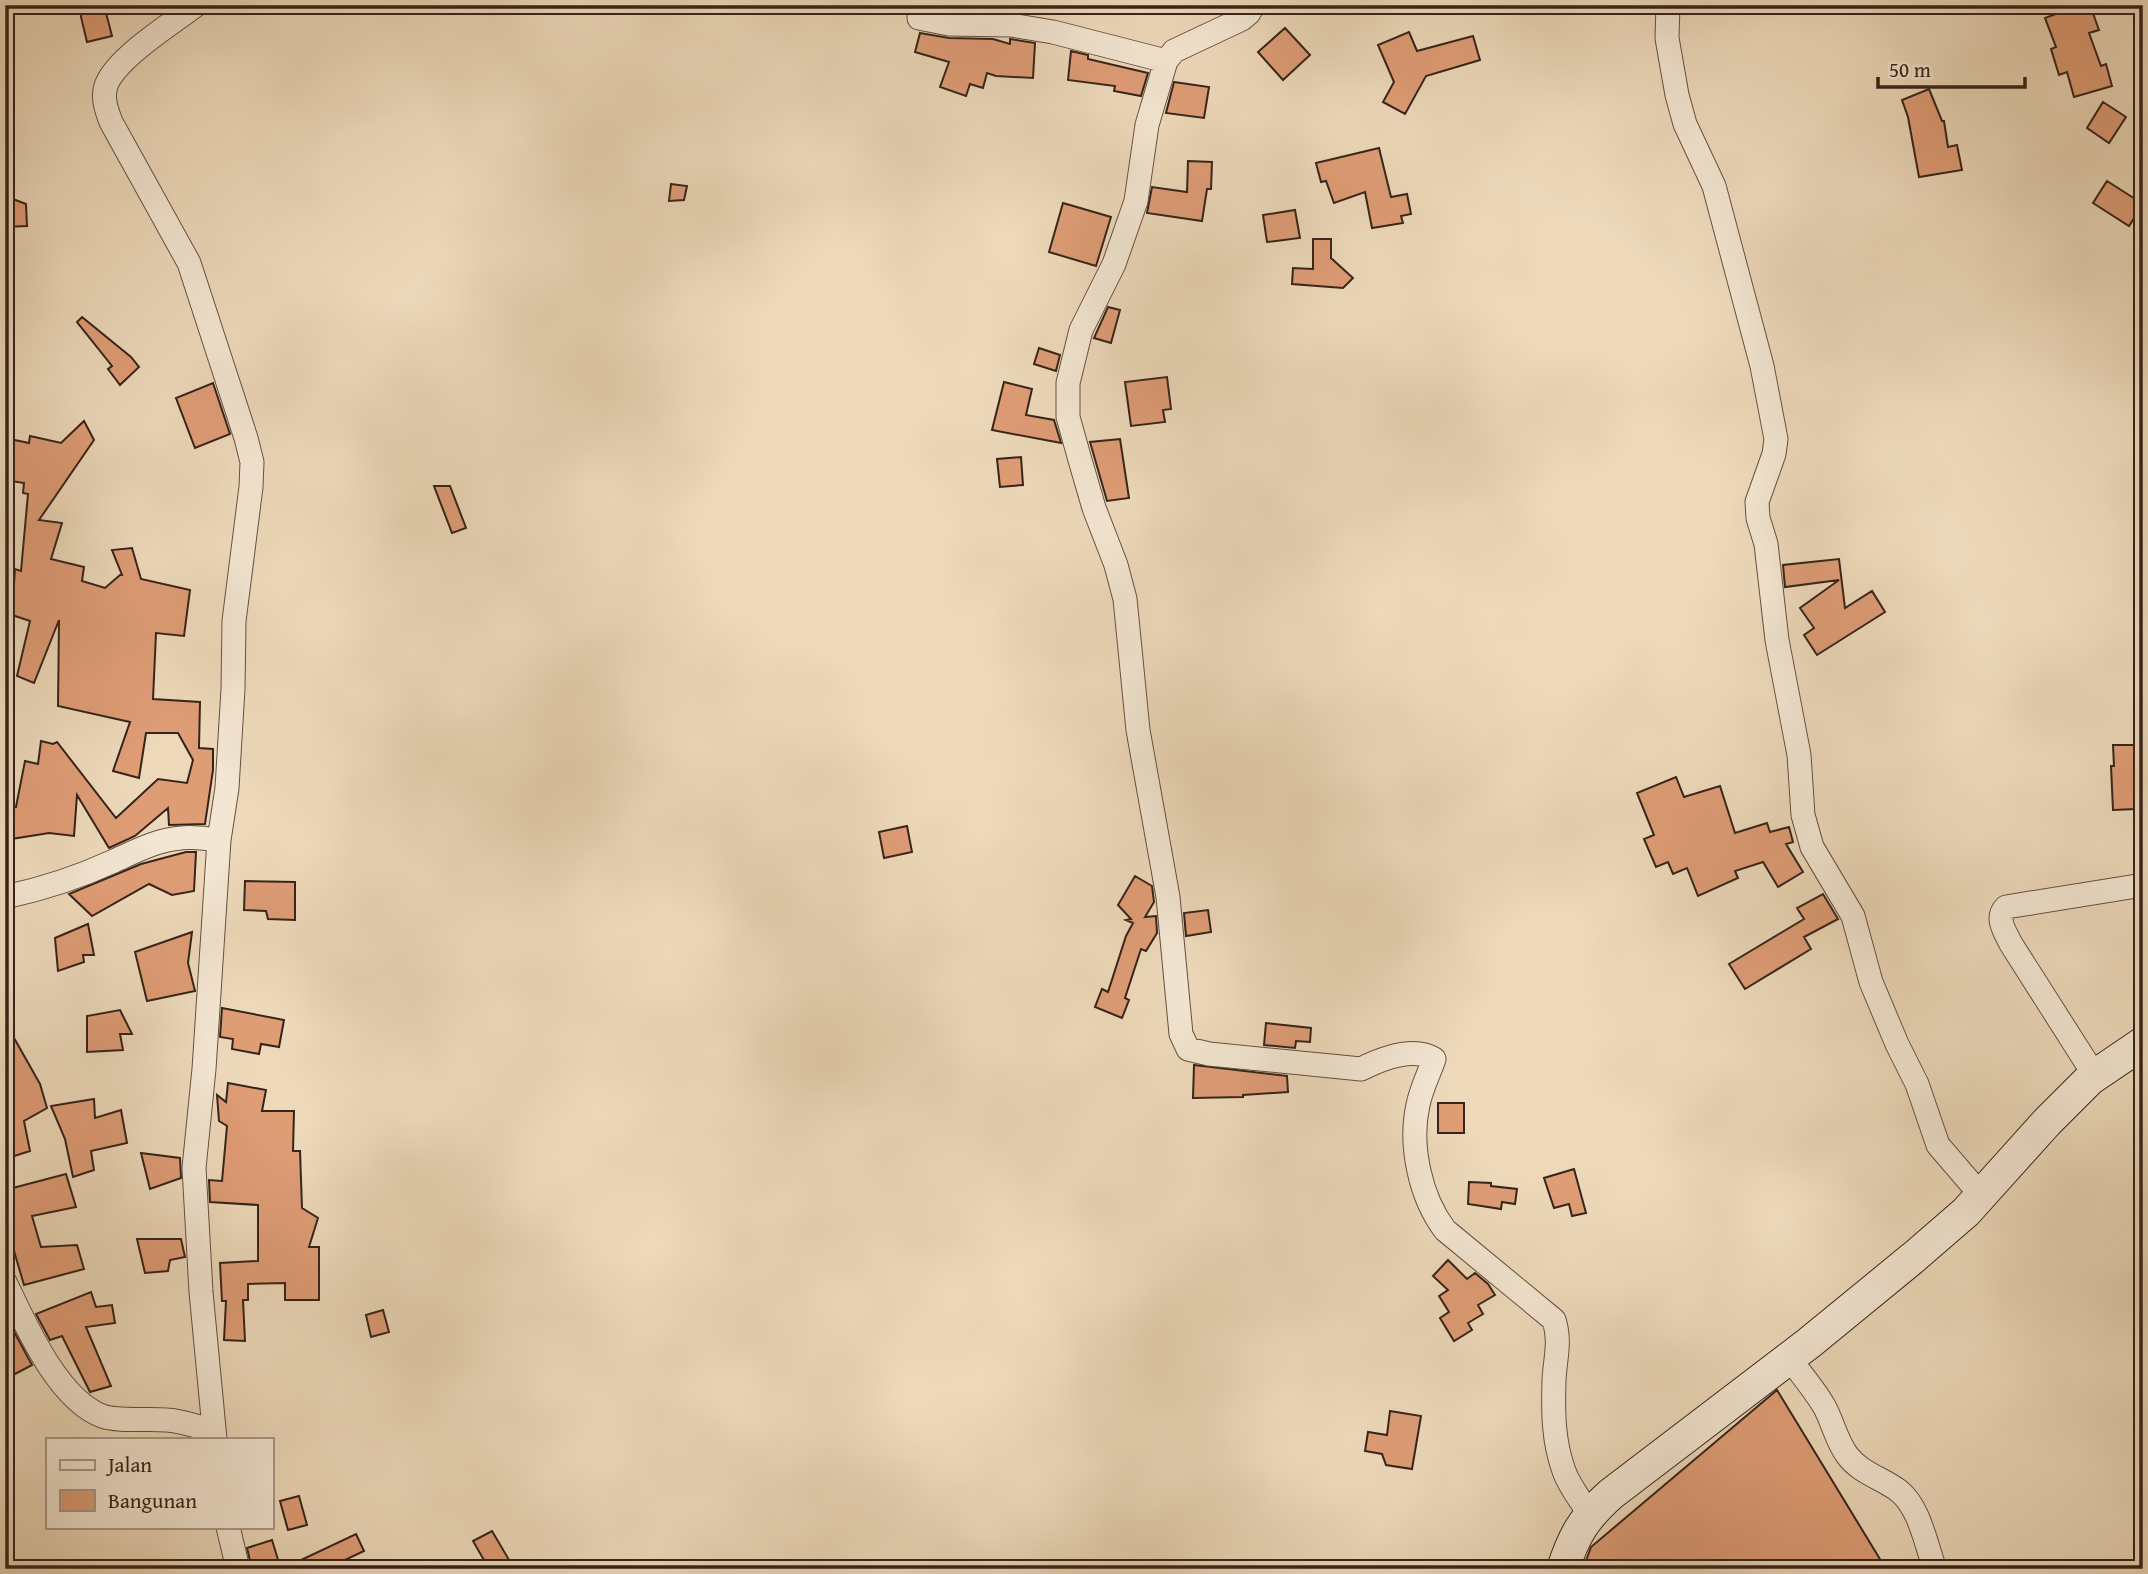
<svg xmlns="http://www.w3.org/2000/svg" width="2148" height="1574" viewBox="0 0 2148 1574" font-family="'Gentium Book Plus',serif">
	<style>
		.building { fill: #df9d76; stroke: #36231a; stroke-width: 2 }
		.lines { fill: none; stroke-linecap: round; stroke-linejoin: round }
		.street-casing { stroke: #645042; stroke-width: 25 }
		.secondary-casing { stroke: #36231a; stroke-width: 34 }
		.street { stroke: #f3e6d2; stroke-width: 23 }
		.secondary { stroke: #f3e6d2; stroke-width: 32 }
	</style>
	<rect width="100%" height="100%" fill="#edd9ba"/>
	<filter id="stains"><feTurbulence type="fractalNoise" baseFrequency=".00286" numOctaves="4"/><feColorMatrix values="0 0 0 0 .2 0 0 0 0 .09 0 0 0 0 .02 0 0 0 .5 -.17"/></filter>
	<radialGradient id="worn" r=".72"><stop offset=".6" stop-color="#630" stop-opacity="0"/><stop offset="1" stop-color="#630" stop-opacity=".3"/></radialGradient>
	<path class="building" d="M82,5H104L112,36L87,42L81,17Z
		M2066,5H2090L2099,30L2089,33L2101,66L2106,64L2112,86L2074,97L2067,72L2059,75L2051,49L2056,47L2045,18L2069,9Z
		M1285,28L1310,55L1283,80L1258,52Z
		M1409,32L1417,51L1473,36L1480,60L1426,76L1405,114L1383,102L1394,82L1378,45Z
		M920,33L949,38L993,39L1010,44V39L1035,43L1033,78L996,76L987,73L983,88L970,84L966,96L940,87L949,62L915,52Z
		M1071,51L1088,55V59L1148,73L1141,96L1114,91L1115,86L1068,80Z
		M1174,82L1209,87L1204,118L1166,113Z
		M1929,89L1942,121H1944L1948,147L1957,145L1962,170L1919,177L1908,117L1902,100Z
		M2103,102L2126,117L2109,143L2087,128Z
		M1379,148L1391,197L1407,194L1411,214L1401,216L1403,223L1372,228L1365,192L1334,203L1326,181L1321,182L1316,163Z
		M1188,161L1212,162L1211,189H1207L1202,221L1147,213L1152,187L1187,192Z
		M2107,181L2143,204L2129,226L2093,203Z
		M671,184L687,186L684,200L669,201Z
		M5,196L26,204L27,226L5,227Z
		M1063,203L1111,217L1096,266L1049,252Z
		M1295,210L1300,238L1267,242L1263,215Z
		M1313,239H1331V258L1353,278L1343,288L1292,284L1293,268L1313,269Z
		M1108,307L1120,310L1111,343L1094,338Z
		M82,317L131,357L139,367L120,385L108,369L112,366L77,322Z
		M1039,348L1060,355L1056,371L1034,364Z
		M1167,377L1171,409L1163,410L1165,422L1131,426L1125,382Z
		M1004,382L1032,389L1026,415L1054,420L1061,443L992,430Z
		M213,383L230,434L195,448L176,398Z
		M84,421L94,440L39,520L62,523L51,559L84,567L82,581L105,588L120,575H122L112,550L132,548L141,579L190,590L184,636L156,633L153,699L200,702L199,748L213,749V770L205,824L169,825L168,808L135,836L109,848L77,795L74,836L49,833L5,840V806L16,807L25,761L38,764L41,741L53,744L57,742L116,818L158,779L187,783L193,760L178,733H146L139,778L113,771L130,722L58,706L59,620L34,683L17,676L30,621L12,615L15,569L21,571L28,494L23,493L24,483L5,480V438L29,443L30,436L61,443Z
		M1120,439L1129,498L1107,501L1090,442Z
		M1021,457L1023,485L1000,487L997,459Z
		M434,486H450L466,528L452,533Z
		M1839,559L1845,608L1872,591L1885,612L1817,655L1804,635L1814,628L1800,608L1839,580L1785,587L1783,565Z
		M2113,745H2140L2143,784L2134,785L2136,809L2113,810L2111,766H2114Z
		M1676,777L1684,797L1720,786L1735,833L1767,823L1770,832L1789,827L1793,842L1786,844L1803,872L1778,887L1763,862L1735,871L1738,878L1698,896L1687,868L1673,874L1668,862L1656,867L1644,839L1654,835L1637,793Z
		M907,826L912,852L884,858L879,832Z
		M186,852H196L194,891L172,895L149,884L92,916L69,894L141,864Z
		M1135,876L1152,886L1154,902L1145,917L1156,916L1157,933L1146,951L1141,949L1125,998L1129,1000L1122,1018L1095,1007L1102,989L1108,992L1126,936L1133,923L1126,920L1131,919L1118,905Z
		M245,881L295,882V920L268,919L266,911L244,910Z
		M1823,894L1838,919L1804,937L1811,949L1745,989L1729,964L1804,919L1797,908Z
		M1208,910L1211,932L1186,936L1184,913Z
		M88,924L94,955H83L84,962L58,971L55,938Z
		M192,932L188,963L195,991L147,1001L135,952Z
		M222,1008L284,1020L279,1047L261,1044L259,1054L232,1049L233,1039L220,1037Z
		M120,1010L132,1034H120L123,1050L87,1052V1016Z
		M5,1022L40,1084L47,1108L24,1121L30,1151L5,1159Z
		M1266,1023L1311,1028L1310,1042L1296,1041L1295,1048L1264,1045Z
		M1194,1065L1287,1076L1288,1092L1243,1095V1097L1193,1098Z
		M228,1083L266,1090L262,1111H294L293,1151H300L302,1208L318,1218L309,1247H319V1300H285V1283L248,1284V1300H243L245,1341L224,1340L226,1301H222L220,1263L258,1261V1205L210,1202L209,1180L222,1181L227,1126L219,1121L217,1095L226,1102Z
		M94,1099L95,1118L121,1110L127,1143L91,1151L94,1170L73,1177L65,1139L51,1106Z
		M1438,1103H1464V1133H1438Z
		M141,1153L180,1158L181,1178L150,1189Z
		M1574,1169L1586,1213L1572,1216L1569,1204L1554,1208L1544,1178Z
		M66,1174L76,1207L32,1216L41,1247L77,1245L84,1269L24,1285L14,1251L5,1255V1228L9,1227L5,1212V1190Z
		M1469,1182L1491,1183V1186L1517,1189L1515,1204L1502,1202L1501,1209L1468,1204Z
		M137,1239H181L185,1257L170,1260L168,1271L145,1273Z
		M1448,1260L1467,1279L1475,1273L1488,1284L1495,1295L1478,1305L1483,1314L1468,1323L1472,1330L1454,1341L1440,1318L1449,1312L1439,1296L1448,1290L1433,1276Z
		M91,1292L96,1307L112,1305L115,1323L86,1327L111,1386L90,1392L62,1336L50,1340L36,1314Z
		M383,1310L389,1332L371,1337L366,1315Z
		M10,1324L32,1365L15,1374L5,1366V1326Z
		M1777,1390L1886,1569H1583L1591,1547Z
		M1390,1411L1421,1416L1412,1469L1386,1465L1382,1454L1365,1451L1368,1432L1387,1435Z
		M299,1496L307,1525L288,1530L280,1501Z
		M492,1531L512,1565L489,1569L473,1541Z
		M356,1534L364,1551L326,1569H282Z
		M272,1540L279,1563L252,1569L247,1548Z"/>
	<g class="lines">
		<defs>
			<path id="street" d="M196,5C173,23 109,62 105,90C103,101 107,111 111,122L189,263L246,438L252,462L251,487L234,621L233,689L227,788L219,840L204,1069L194,1168L201,1292L215,1439
				M1668,5L1667,38L1677,95L1685,124L1714,186L1762,366L1776,439L1774,454L1757,502L1758,518L1766,544L1777,640L1799,755L1803,815L1812,847L1853,916L1871,982L1897,1044L1917,1084L1938,1145L1980,1194
				M919,18L949,24L1011,25L1053,32L1166,61L1174,51L1242,19L1248,14L1254,5
				M1166,61L1147,125L1136,201L1114,264L1081,330L1068,383V417L1080,460L1094,508L1116,565L1125,599L1138,730L1168,897L1181,1034L1188,1049L1209,1054L1361,1069C1381,1059 1413,1046 1434,1059C1429,1074 1421,1089 1418,1105C1409,1145 1420,1197 1445,1230L1554,1320C1561,1341 1555,1359 1554,1380C1553,1411 1553,1441 1564,1471C1569,1486 1581,1500 1589,1514
				M5,897C43,889 79,877 114,861C136,851 156,840 181,838C193,836 207,839 219,840
				M2095,1076L2011,944C2005,932 1995,918 2006,907L2143,885
				M5,1282C25,1323 57,1399 102,1416C119,1422 148,1418 167,1420C183,1421 199,1427 214,1431
				M1789,1358C1801,1374 1814,1389 1824,1406C1833,1422 1836,1440 1847,1455C1860,1473 1882,1478 1899,1491C1920,1508 1926,1545 1935,1569
				M228,1527L238,1569"/>
			<path id="secondary" d="M1563,1569C1574,1535 1584,1518 1611,1494L1809,1343L1914,1257L1966,1212L2047,1122L2090,1079L2143,1043"/>
		</defs>
		<use href="#street" class="street-casing"/>
		<use href="#secondary" class="secondary-casing"/>
		<use href="#street" class="street"/>
		<use href="#secondary" class="secondary"/>
	</g>
	<rect width="2148" height="1574" fill="none" stroke="#edd9ba" stroke-width="28"/>
	<rect x="7" y="7" width="2134" height="1560" fill="none" stroke="#36231a" stroke-width="3.5"/>
	<rect x="14" y="14" width="2120" height="1546" fill="none" stroke="#36231a" stroke-width="2"/>
	<rect x="46" y="1438" width="228" height="91" fill="#f3e6d2" stroke="#a79888" stroke-width="2"/>
	<rect x="60" y="1460" width="35" height="10" fill="#f3e6d2" stroke="#a79888" stroke-width="2"/>
	<text x="108" y="1472" font-size="21" fill="#36231a">Jalan</text>
	<rect x="60" y="1490" width="35" height="21" fill="#df9d76" stroke="#a79888" stroke-width="2"/>
	<text x="108" y="1508" font-size="21" fill="#36231a">Bangunan</text>
	<path d="M1878 77v10h147v-10" fill="none" stroke="#36231a" stroke-width="3.5"/>
	<text x="1889" y="77" font-size="21" fill="#36231a" stroke="#f3e6d2" stroke-width="5" paint-order="stroke">50 m</text>
	<rect width="100%" height="100%" filter="url(#stains)"/>
	<rect width="100%" height="100%" fill="url(#worn)"/>
</svg>
